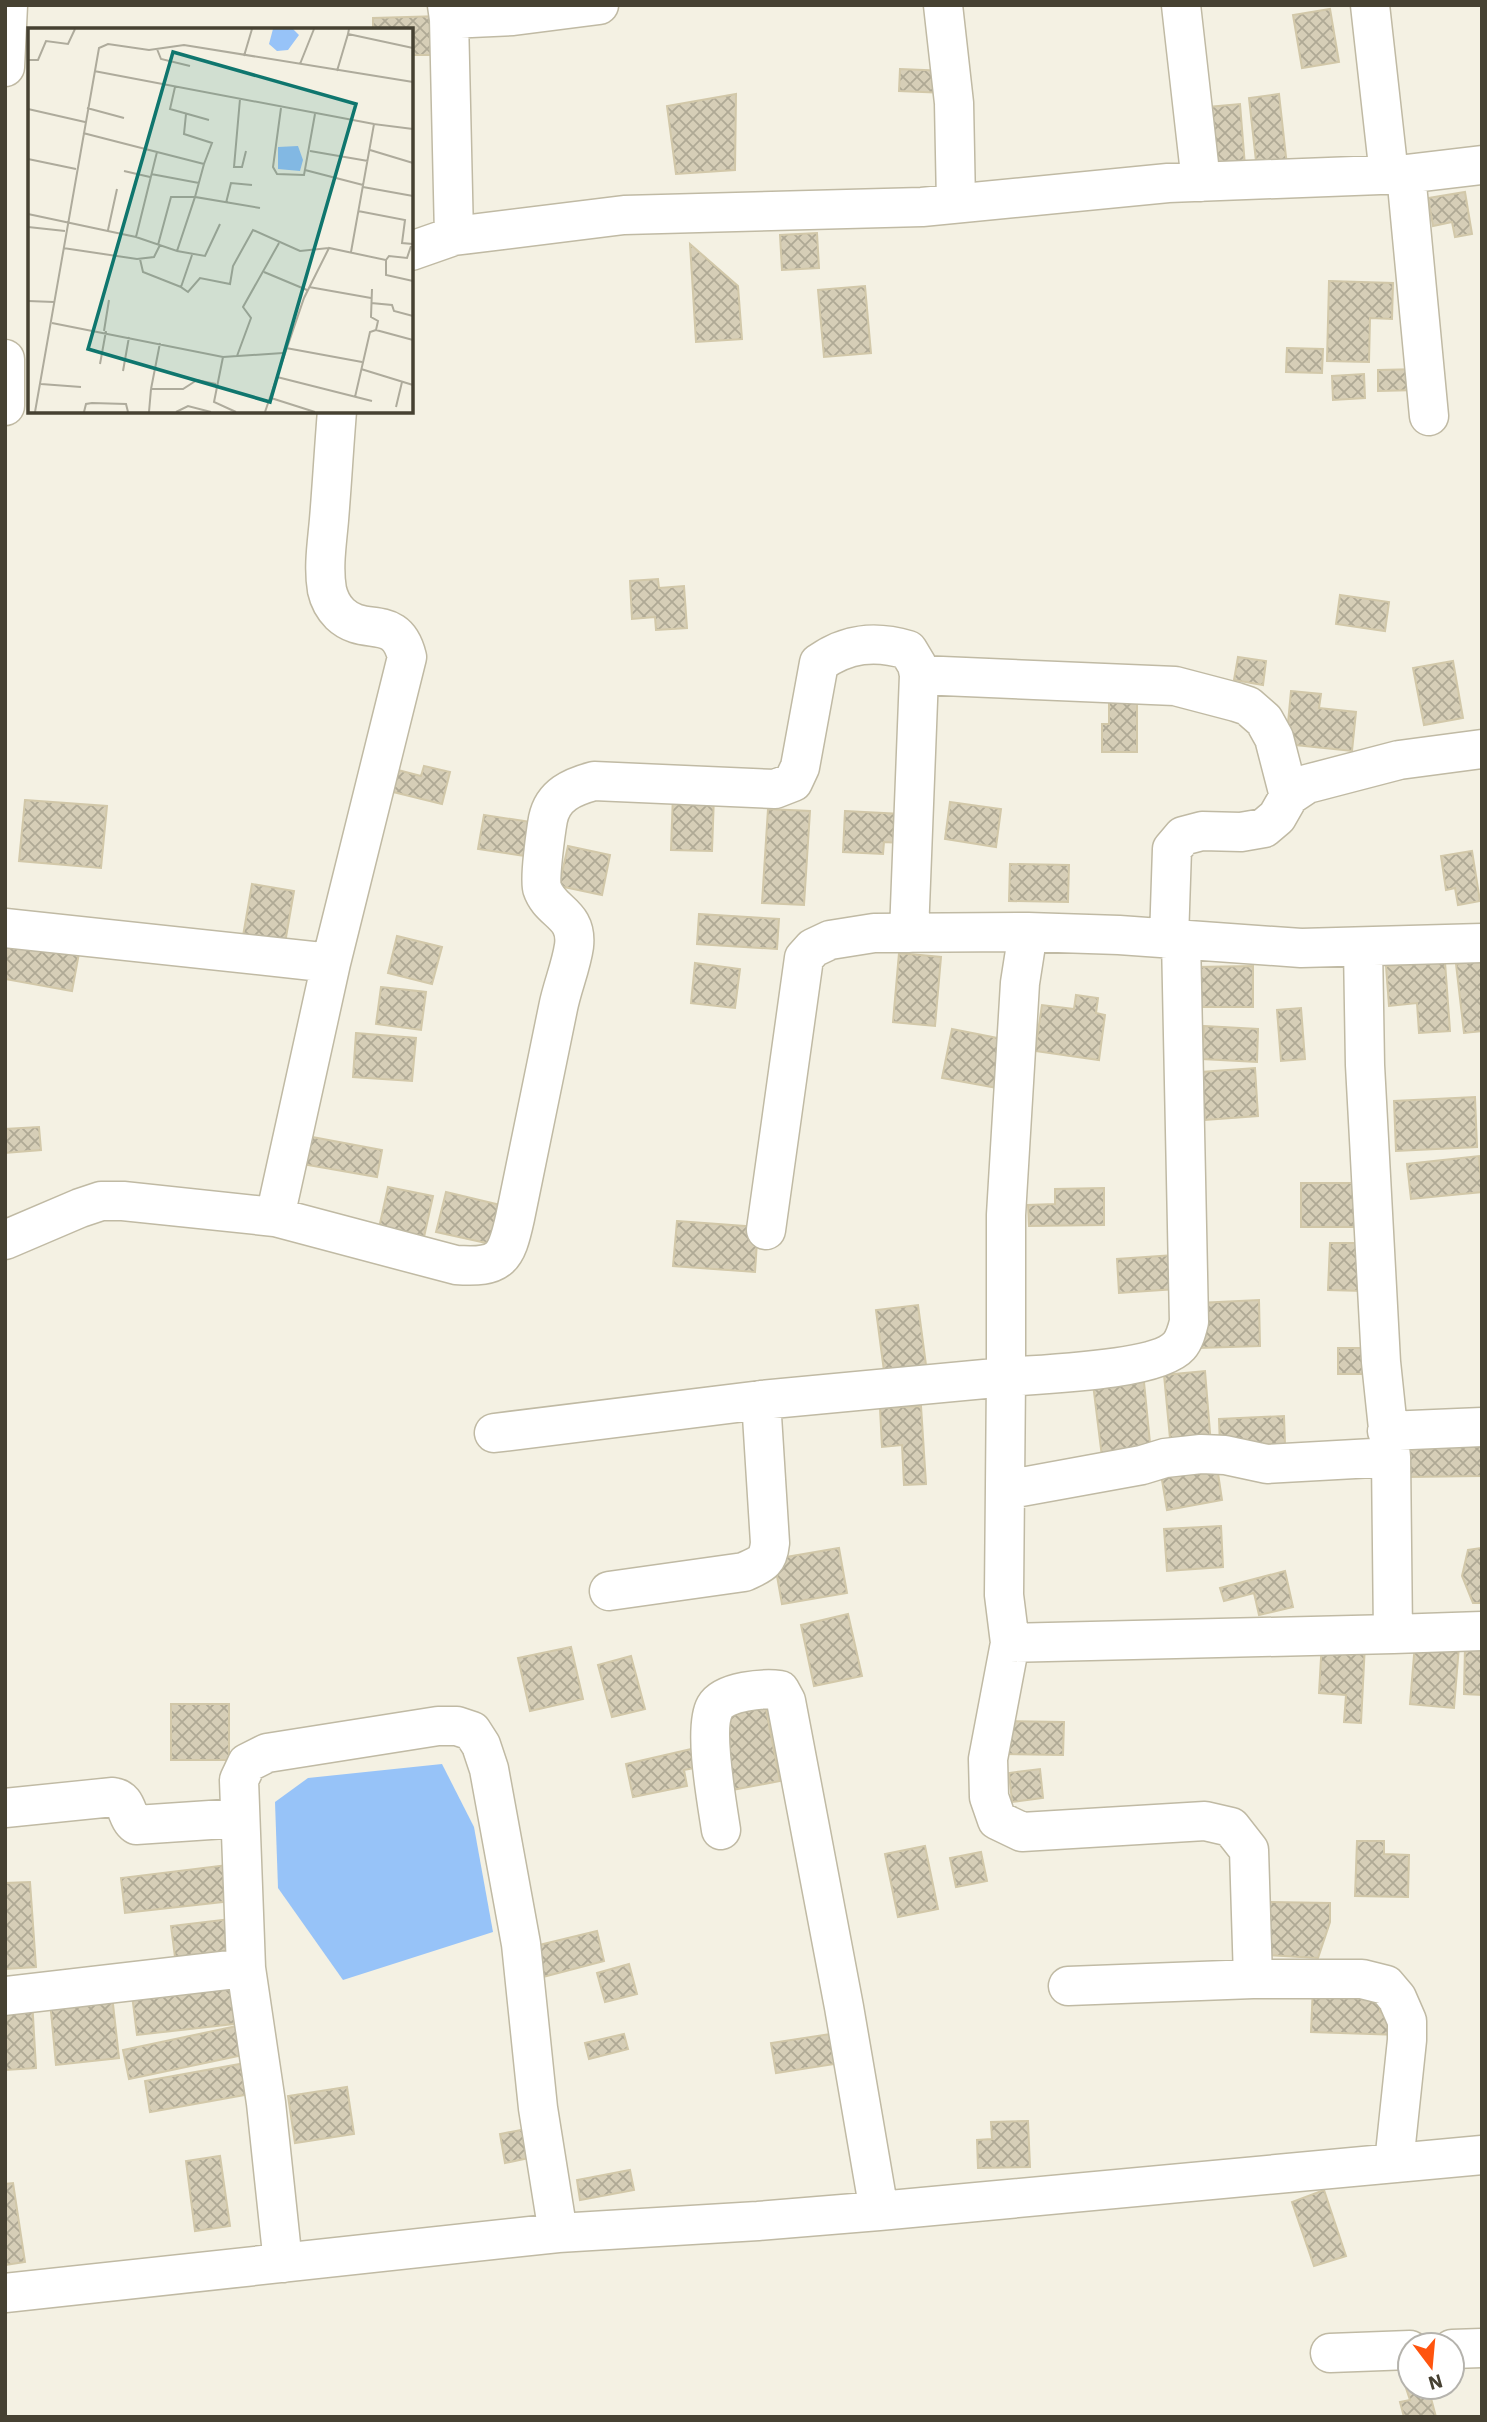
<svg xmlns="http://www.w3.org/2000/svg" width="1487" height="2422" viewBox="0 0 1487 2422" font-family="'IBM Plex Sans',sans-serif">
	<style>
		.water { fill: #97c3f8 }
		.building { fill: url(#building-cross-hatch); stroke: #d2c8a9; stroke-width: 2 }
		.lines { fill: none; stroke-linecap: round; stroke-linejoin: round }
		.minor-casing { stroke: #c0baa4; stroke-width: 41 }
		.minor { stroke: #fff; stroke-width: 38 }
		.inset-road { fill: none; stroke: #aeab9c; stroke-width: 2 }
		.view { fill: #0f766e; fill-opacity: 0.15; stroke: #0f766e; stroke-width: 3.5 }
		.inset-edge { fill: none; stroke: #464132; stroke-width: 3.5 }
	</style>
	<defs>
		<pattern id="building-cross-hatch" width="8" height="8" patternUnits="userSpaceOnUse" patternTransform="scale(1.75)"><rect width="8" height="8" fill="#d6ceb7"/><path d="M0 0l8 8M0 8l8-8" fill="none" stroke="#afa995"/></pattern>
	</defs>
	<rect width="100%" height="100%" fill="#f4f1e3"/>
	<path class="water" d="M442,1764L474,1827L493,1932L343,1980L278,1888L275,1802L308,1778Z"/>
	<path class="building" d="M1330,9L1339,62L1302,68L1293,15Z
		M441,16L442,55H411V30H373V18Z
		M900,69L947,71L946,93L899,91Z
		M736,94L735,170L676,174L667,106Z
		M1279,94L1287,166L1257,170L1249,98Z
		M1240,104L1245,166L1213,170L1208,107Z
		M1465,192L1472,234L1455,237L1452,222L1433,226L1428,198Z
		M817,233L819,268L782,270L780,235Z
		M690,244L738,286L742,339L696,342Z
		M1329,281L1393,283L1392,319L1370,318L1369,362L1327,361Z
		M865,286L871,353L824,357L818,290Z
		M1287,348L1323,349L1322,373L1286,372Z
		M1419,369V390L1378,391V370Z
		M1364,374L1365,398L1333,400L1332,376Z
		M658,579L659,588L684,586L687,628L656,630L655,617L632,619L630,581Z
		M1340,595L1389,602L1385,631L1336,624Z
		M1238,657L1266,661L1263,685L1234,680Z
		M1453,661L1463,718L1424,725L1413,668Z
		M1291,691L1321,694L1319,708L1356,712L1352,751L1286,744Z
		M1109,696L1137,697V752H1102V724H1109Z
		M424,766L450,772L442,804L393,792L398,770L421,776Z
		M673,794L714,796L712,851L671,850Z
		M25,800L107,806L101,868L19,861Z
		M950,802L1001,809L996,847L945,839Z
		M768,809L810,811L804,905L762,903Z
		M845,811L902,814L901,843L884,842L883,854L843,852Z
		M484,815L544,824L539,858L478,849Z
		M568,846L610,855L602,895L559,886Z
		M1472,851L1480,901L1458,905L1455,888L1446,890L1441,856Z
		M1010,864L1069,865L1068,902L1009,901Z
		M252,884L294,891L285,943L243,936Z
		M699,914L779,919L777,949L697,944Z
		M397,936L442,947L432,984L388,973Z
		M5,940L79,953L72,991L5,979Z
		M899,953L941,957L935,1026L893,1022Z
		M1482,961V1031L1464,1033L1456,964Z
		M1445,962L1450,1031L1419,1033L1417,1003L1389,1006L1386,966Z
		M695,963L740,969L735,1008L691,1003Z
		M1253,966V1007H1195V967Z
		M381,987L426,992L421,1030L376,1024Z
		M1076,995L1098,998L1096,1013L1105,1015L1099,1060L1035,1051L1042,1005L1074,1009Z
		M1301,1008L1305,1059L1281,1061L1277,1010Z
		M1204,1026L1258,1029L1257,1062L1202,1059Z
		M952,1029L1013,1041L1003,1089L942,1078Z
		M356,1033L416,1038L412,1081L353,1077Z
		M1255,1068L1258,1116L1205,1120L1201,1072Z
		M1475,1097L1477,1147L1396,1151L1394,1101Z
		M39,1127L41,1150L5,1153V1129Z
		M307,1136L382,1150L377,1177L302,1164Z
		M1479,1156L1482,1192L1411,1199L1407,1164Z
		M1301,1183H1364V1227H1301Z
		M388,1187L433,1196L424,1237L379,1228Z
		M1104,1188V1225L1029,1226L1028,1205L1055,1204V1189Z
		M446,1192L509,1207L500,1246L436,1232Z
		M677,1221L758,1227L755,1272L673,1266Z
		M1330,1243H1366L1364,1291L1328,1290Z
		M1174,1255L1176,1289L1119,1293L1117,1259Z
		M1259,1300L1260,1346L1199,1348L1198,1303Z
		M918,1305L926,1365L884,1371L876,1310Z
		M1338,1348H1370V1374H1338Z
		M1205,1371L1211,1445L1171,1449L1164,1375Z
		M1143,1372L1151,1453L1102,1457L1092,1376Z
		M921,1406L926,1484L904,1485L902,1445L882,1447L880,1408Z
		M1284,1416L1285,1444L1220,1447L1219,1419Z
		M1481,1439L1482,1476L1407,1477V1440Z
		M1216,1460L1222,1500L1167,1510L1160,1468Z
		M1221,1526L1223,1567L1167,1571L1164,1529Z
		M839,1548L847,1593L782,1604L774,1559Z
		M1482,1548V1603H1473L1462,1576L1468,1550Z
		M1285,1571L1293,1607L1259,1615L1254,1593L1224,1601L1220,1588Z
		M848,1614L862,1676L814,1686L801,1625Z
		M1322,1641L1365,1644L1361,1723L1344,1722L1346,1695L1319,1693Z
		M1415,1643L1459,1646L1454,1708L1410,1704Z
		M1465,1645L1482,1646V1695L1464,1694Z
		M571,1647L583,1699L530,1711L518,1658Z
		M631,1656L645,1709L612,1717L598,1665Z
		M171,1704H229V1760H171Z
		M765,1704L780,1781L732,1790L717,1713Z
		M1004,1721L1064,1722L1063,1755L1003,1754Z
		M700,1747L704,1766L684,1770L687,1786L633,1797L626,1764Z
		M1040,1769L1043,1798L1012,1802L1009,1773Z
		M1357,1841H1384V1854L1409,1855L1408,1897L1355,1896Z
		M925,1846L938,1909L898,1917L885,1854Z
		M981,1852L987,1881L956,1887L950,1858Z
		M227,1865L231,1901L125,1913L121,1878Z
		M30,1882L36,1967L5,1969V1883Z
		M1266,1902L1330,1903V1922L1318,1958L1264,1955Z
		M230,1919L234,1950L175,1957L171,1926Z
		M597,1931L604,1961L543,1977L535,1946Z
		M629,1964L637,1994L605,2002L597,1973Z
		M236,1975L242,2023L137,2035L131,1987Z
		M1313,1986L1381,1989L1380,2012L1401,2013L1400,2035L1311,2032Z
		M112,1995L119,2058L56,2065L50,2001Z
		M32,1999L36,2068L5,2070V2001Z
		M237,2026L243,2055L129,2079L123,2050Z
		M837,2033L841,2063L776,2073L771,2043Z
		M624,2034L628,2049L589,2059L585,2043Z
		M251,2062L256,2093L150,2112L145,2081Z
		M347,2087L354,2134L295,2143L288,2096Z
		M1028,2121L1030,2167L978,2168L977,2140L992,2139L991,2122Z
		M537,2127L543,2155L505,2163L500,2134Z
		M220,2156L230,2226L195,2231L186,2161Z
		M630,2170L634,2190L580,2200L577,2180Z
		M13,2183L25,2262L5,2265V2184Z
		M1324,2190L1346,2256L1314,2266L1292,2202Z
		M1412,2387H1428L1436,2417H1404L1400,2402L1410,2400L1406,2388Z"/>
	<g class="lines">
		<defs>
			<path id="minor" d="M447,5L449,19L454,236
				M943,5L954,103L956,203
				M1181,5L1201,182
				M1370,5L1389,175
				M449,19L513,16L599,5
				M5,67L8,5
				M1406,174L1429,416
				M411,251L454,236L624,215L922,207L1168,183L1406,174L1482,165
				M5,359V406
				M919,675L1175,686L1236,702L1248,706L1264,720L1274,738L1289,796
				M5,928L331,963
				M1169,939L1172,849L1183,836L1202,831L1241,832L1264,828L1277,817L1289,796L1307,784L1399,760L1482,749
				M1181,939L1189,1322C1187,1330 1185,1339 1179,1346C1157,1371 1041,1374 1006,1377L1004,1595L1010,1643L1393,1634L1391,1457L1381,1362L1365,1065L1363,947
				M275,1217L331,963L407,657C396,612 365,638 340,614C334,608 329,599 327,590C323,567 327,543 329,520C332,484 334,447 337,411
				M766,1230L804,958L813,948L830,940L874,933L1028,932
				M5,1240L80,1208L101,1201H123L275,1217L456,1265C501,1268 506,1259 515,1218C530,1148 543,1078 558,1008C562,987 571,967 574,946C578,913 550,913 542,888C539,881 546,830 548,819C553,795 572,787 594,781L775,789L793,782L800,767L819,663C847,643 875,640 908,650L917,665L919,675L909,933
				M1387,1431L1482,1427
				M494,1433L761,1400L1006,1377V1215L1020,983L1028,932L1119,935L1301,948L1482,943
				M1005,1490L1142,1465L1165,1458L1201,1454L1225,1455L1267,1464L1391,1457
				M609,1591L744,1572C761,1564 768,1563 770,1543L761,1400
				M1393,1634L1482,1631
				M1010,1643L988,1759L989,1797L997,1820L1022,1832L1205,1821L1231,1827L1249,1850L1253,1979
				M5,1808L113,1797C129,1799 125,1817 136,1825L240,1818
				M721,1830C717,1803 703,1728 715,1707C724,1691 764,1688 780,1690L786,1701L844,2007L879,2211
				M1068,1986L1253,1979H1362L1386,1985L1397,1998L1407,2021V2040L1394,2163
				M5,1996L246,1968
				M283,2263L266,2103L246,1968L239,1780L247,1763L267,1753L438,1726H457L472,1731L481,1745L489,1769L521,1944L538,2108L558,2233
				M5,2293L558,2233L758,2221L879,2211L1482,2155
				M1452,2349L1482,2348
				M1330,2353L1410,2350"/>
		</defs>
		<use href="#minor" class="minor-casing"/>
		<use href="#minor" class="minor"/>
	</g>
	<g transform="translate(28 28)">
		<rect width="385" height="385" fill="#f4f1e3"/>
		<path d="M245,1H265L271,7L260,22L249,23L241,16ZM270,118L275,132L272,143L250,141V119Z" fill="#97c3f8"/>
		<path class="inset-road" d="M321,1L320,6L385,20M129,21L133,31L162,38M216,28L224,1M0,32H10L18,13L40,16L47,1M272,36L286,1M66,43L346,96M309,43L320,6M147,59L142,81L181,92M212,71L206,139H214L218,123M59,80L96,90M253,80L245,139L249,146L276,147L287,86M0,81L57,94M158,86L156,106L184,115L176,136M55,105L129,124M342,122L385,135M282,123L340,133M0,131L48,141M277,142L335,157M96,143L122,149M123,146L171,155M335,159L385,168M198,175L203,155L224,157M330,183L377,192L374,215L385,216M0,186L108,209L149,223L167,169L232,180M0,199L37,203M80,202L89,161M108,209L129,124L176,136L167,169H143L130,217M35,220L109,231L126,229L132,217M149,223L177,228L192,196M323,224L346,96L385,101M164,227L153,259L160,264L172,250L202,256L205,238L225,202L272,223L301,220M112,231L115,244L153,259M358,232L361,228L379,230L383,218M236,244L279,262M281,259L343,270M344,261L343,289L350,293L348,302M0,273L26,274M343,275L364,277L366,283L385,288M24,295L195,329L255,325M348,302L385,312M76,303L81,272M258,320L334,334M209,328L223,290L215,279L251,215M195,329L186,374L208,384M72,336L78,303M333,341L385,357M95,343L101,309M249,349L344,373M13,356L53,359M123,361L132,315M327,369L342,304L348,302M243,370L287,384M368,379L374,354M7,384L71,20L80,16L121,22L156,17L385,54M56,384L58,376L64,375L98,376L100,384M121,384L123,361H155L169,352L188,356M148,384L160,378L183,384M237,384L276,270L301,220L358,232V247L385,253"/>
		<path class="view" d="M145,24L328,76L242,374L60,321Z"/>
		<rect width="385" height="385" class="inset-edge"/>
	</g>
	<rect width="1487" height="2422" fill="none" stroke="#464132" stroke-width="14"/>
	<g transform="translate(1431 2366) rotate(164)"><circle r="33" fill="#ffffff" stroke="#b5b3ad" stroke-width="2"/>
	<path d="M0-5L12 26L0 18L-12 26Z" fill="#ff540e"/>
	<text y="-10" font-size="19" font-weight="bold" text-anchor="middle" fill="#464132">N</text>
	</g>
</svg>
